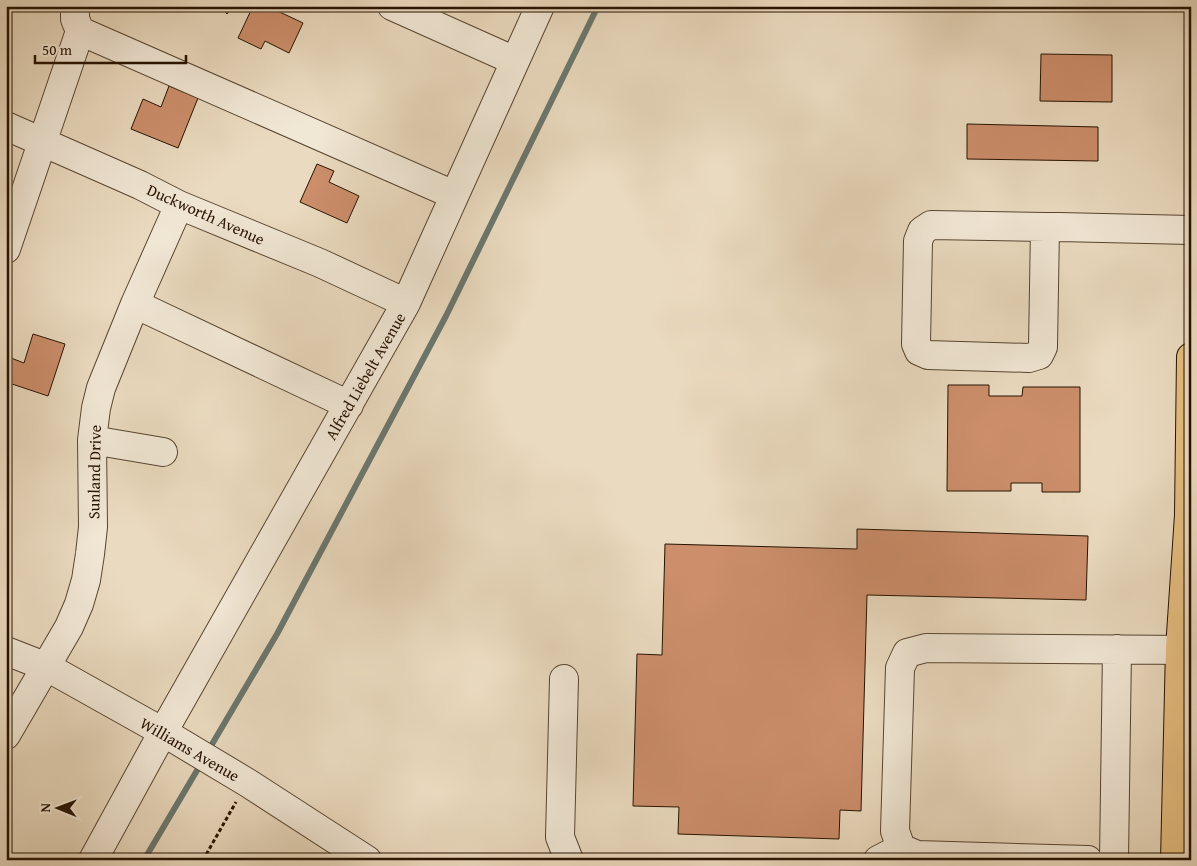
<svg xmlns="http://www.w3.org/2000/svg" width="1197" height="866" viewBox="0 0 1197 866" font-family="'Gentium Book Plus',serif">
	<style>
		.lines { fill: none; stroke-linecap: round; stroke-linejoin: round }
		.stream { stroke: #6b776e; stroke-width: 6 }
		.building { fill: #cc8e6b; stroke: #271300 }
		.minor-casing { stroke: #584530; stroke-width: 30 }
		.major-casing { stroke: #271300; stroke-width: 30 }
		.path { stroke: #271300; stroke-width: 3; stroke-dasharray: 4 2.5; stroke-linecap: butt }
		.minor { stroke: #f1e7d5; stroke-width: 28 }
		.major { stroke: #e5bd80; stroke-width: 28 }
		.labels { text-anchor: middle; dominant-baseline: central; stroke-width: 4; stroke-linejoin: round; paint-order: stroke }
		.street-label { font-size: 16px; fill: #271300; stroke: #f1e7d5 }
	</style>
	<rect width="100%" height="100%" fill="#eadabf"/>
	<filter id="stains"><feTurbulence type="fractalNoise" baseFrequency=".004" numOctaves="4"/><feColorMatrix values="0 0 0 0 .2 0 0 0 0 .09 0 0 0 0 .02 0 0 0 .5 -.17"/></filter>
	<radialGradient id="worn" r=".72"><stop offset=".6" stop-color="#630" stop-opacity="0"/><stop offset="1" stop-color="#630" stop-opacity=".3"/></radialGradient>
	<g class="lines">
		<path class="stream" d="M208,751L277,634L446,316L598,6
			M144,860L202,762"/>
	</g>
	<path class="building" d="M220,6H234L227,14Z
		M253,6H267L303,23L289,53L265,41L261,49L238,38Z
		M1041,54L1112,55V102L1040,101Z
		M169,86L198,98L178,148L131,129L143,99L161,107Z
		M967,124L1098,127V161L967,159Z
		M317,164L334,171L329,182L359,196L347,223L300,202Z
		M33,334L65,344L48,396L6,382V373L11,358L24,363Z
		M948,385H989V396H1022L1023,387H1080V492H1042V483H1011V491H947Z
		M857,529L1088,536L1086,600L867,595L861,811L840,810L839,839L678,834L679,807L633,806L637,654L662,655L665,544L857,549Z"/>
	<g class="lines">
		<defs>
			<path id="minor" d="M75,6V19L80,31L454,195
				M392,6L515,61
				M6,126L140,185L179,205L320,263L406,303
				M1045,227L1043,347L1039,355L1029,358L928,355L919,351L916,344L918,241L922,231L931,225L1045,227H1059L1191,230
				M6,249L80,31
				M135,304L349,405
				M92,440L163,452
				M6,651L47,667L163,732L248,783L367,860
				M564,679L560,837L569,860
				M6,735L69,627L79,604L86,580L90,554L93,527L92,440L96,408L101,388L135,304L179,205
				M93,860L163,732L406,303L540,6
				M878,860L901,848
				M1088,860L917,855L901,848L895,831L900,668L907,653L926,648L1191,650
				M1114,860L1117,649"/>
			<path id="major" d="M1175,860L1180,649L1189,515L1191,357"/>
		</defs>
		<use href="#minor" class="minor-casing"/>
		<use href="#major" class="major-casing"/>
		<path class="path" d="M203,860L236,802"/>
		<use href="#minor" class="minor"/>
		<use href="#major" class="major"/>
	</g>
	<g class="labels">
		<g class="street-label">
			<text transform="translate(206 214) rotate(24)">Duckworth Avenue</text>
			<text transform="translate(365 376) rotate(-60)">Alfred Liebelt Avenue</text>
			<text transform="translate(94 472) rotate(-89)">Sunland Drive</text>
			<text transform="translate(190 749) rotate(30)">Williams Avenue</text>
		</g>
	</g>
	<rect width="1197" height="866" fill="none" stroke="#eadabf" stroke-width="25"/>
	<rect x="8" y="8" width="1182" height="851" fill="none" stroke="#271300" stroke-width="2.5"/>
	<rect x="12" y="12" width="1172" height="841" fill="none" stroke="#271300"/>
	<g transform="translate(58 808) rotate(271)" stroke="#f1e7d5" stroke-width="4" paint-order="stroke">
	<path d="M0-4L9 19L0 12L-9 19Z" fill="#271300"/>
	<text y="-8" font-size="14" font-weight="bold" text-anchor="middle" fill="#271300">N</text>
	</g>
	<path d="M35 55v8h151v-8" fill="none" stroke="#271300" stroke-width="2.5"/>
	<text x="42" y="55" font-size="15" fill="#271300" stroke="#f1e7d5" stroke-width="4" paint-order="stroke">50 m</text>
	<rect width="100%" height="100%" filter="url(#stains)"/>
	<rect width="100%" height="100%" fill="url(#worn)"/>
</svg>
